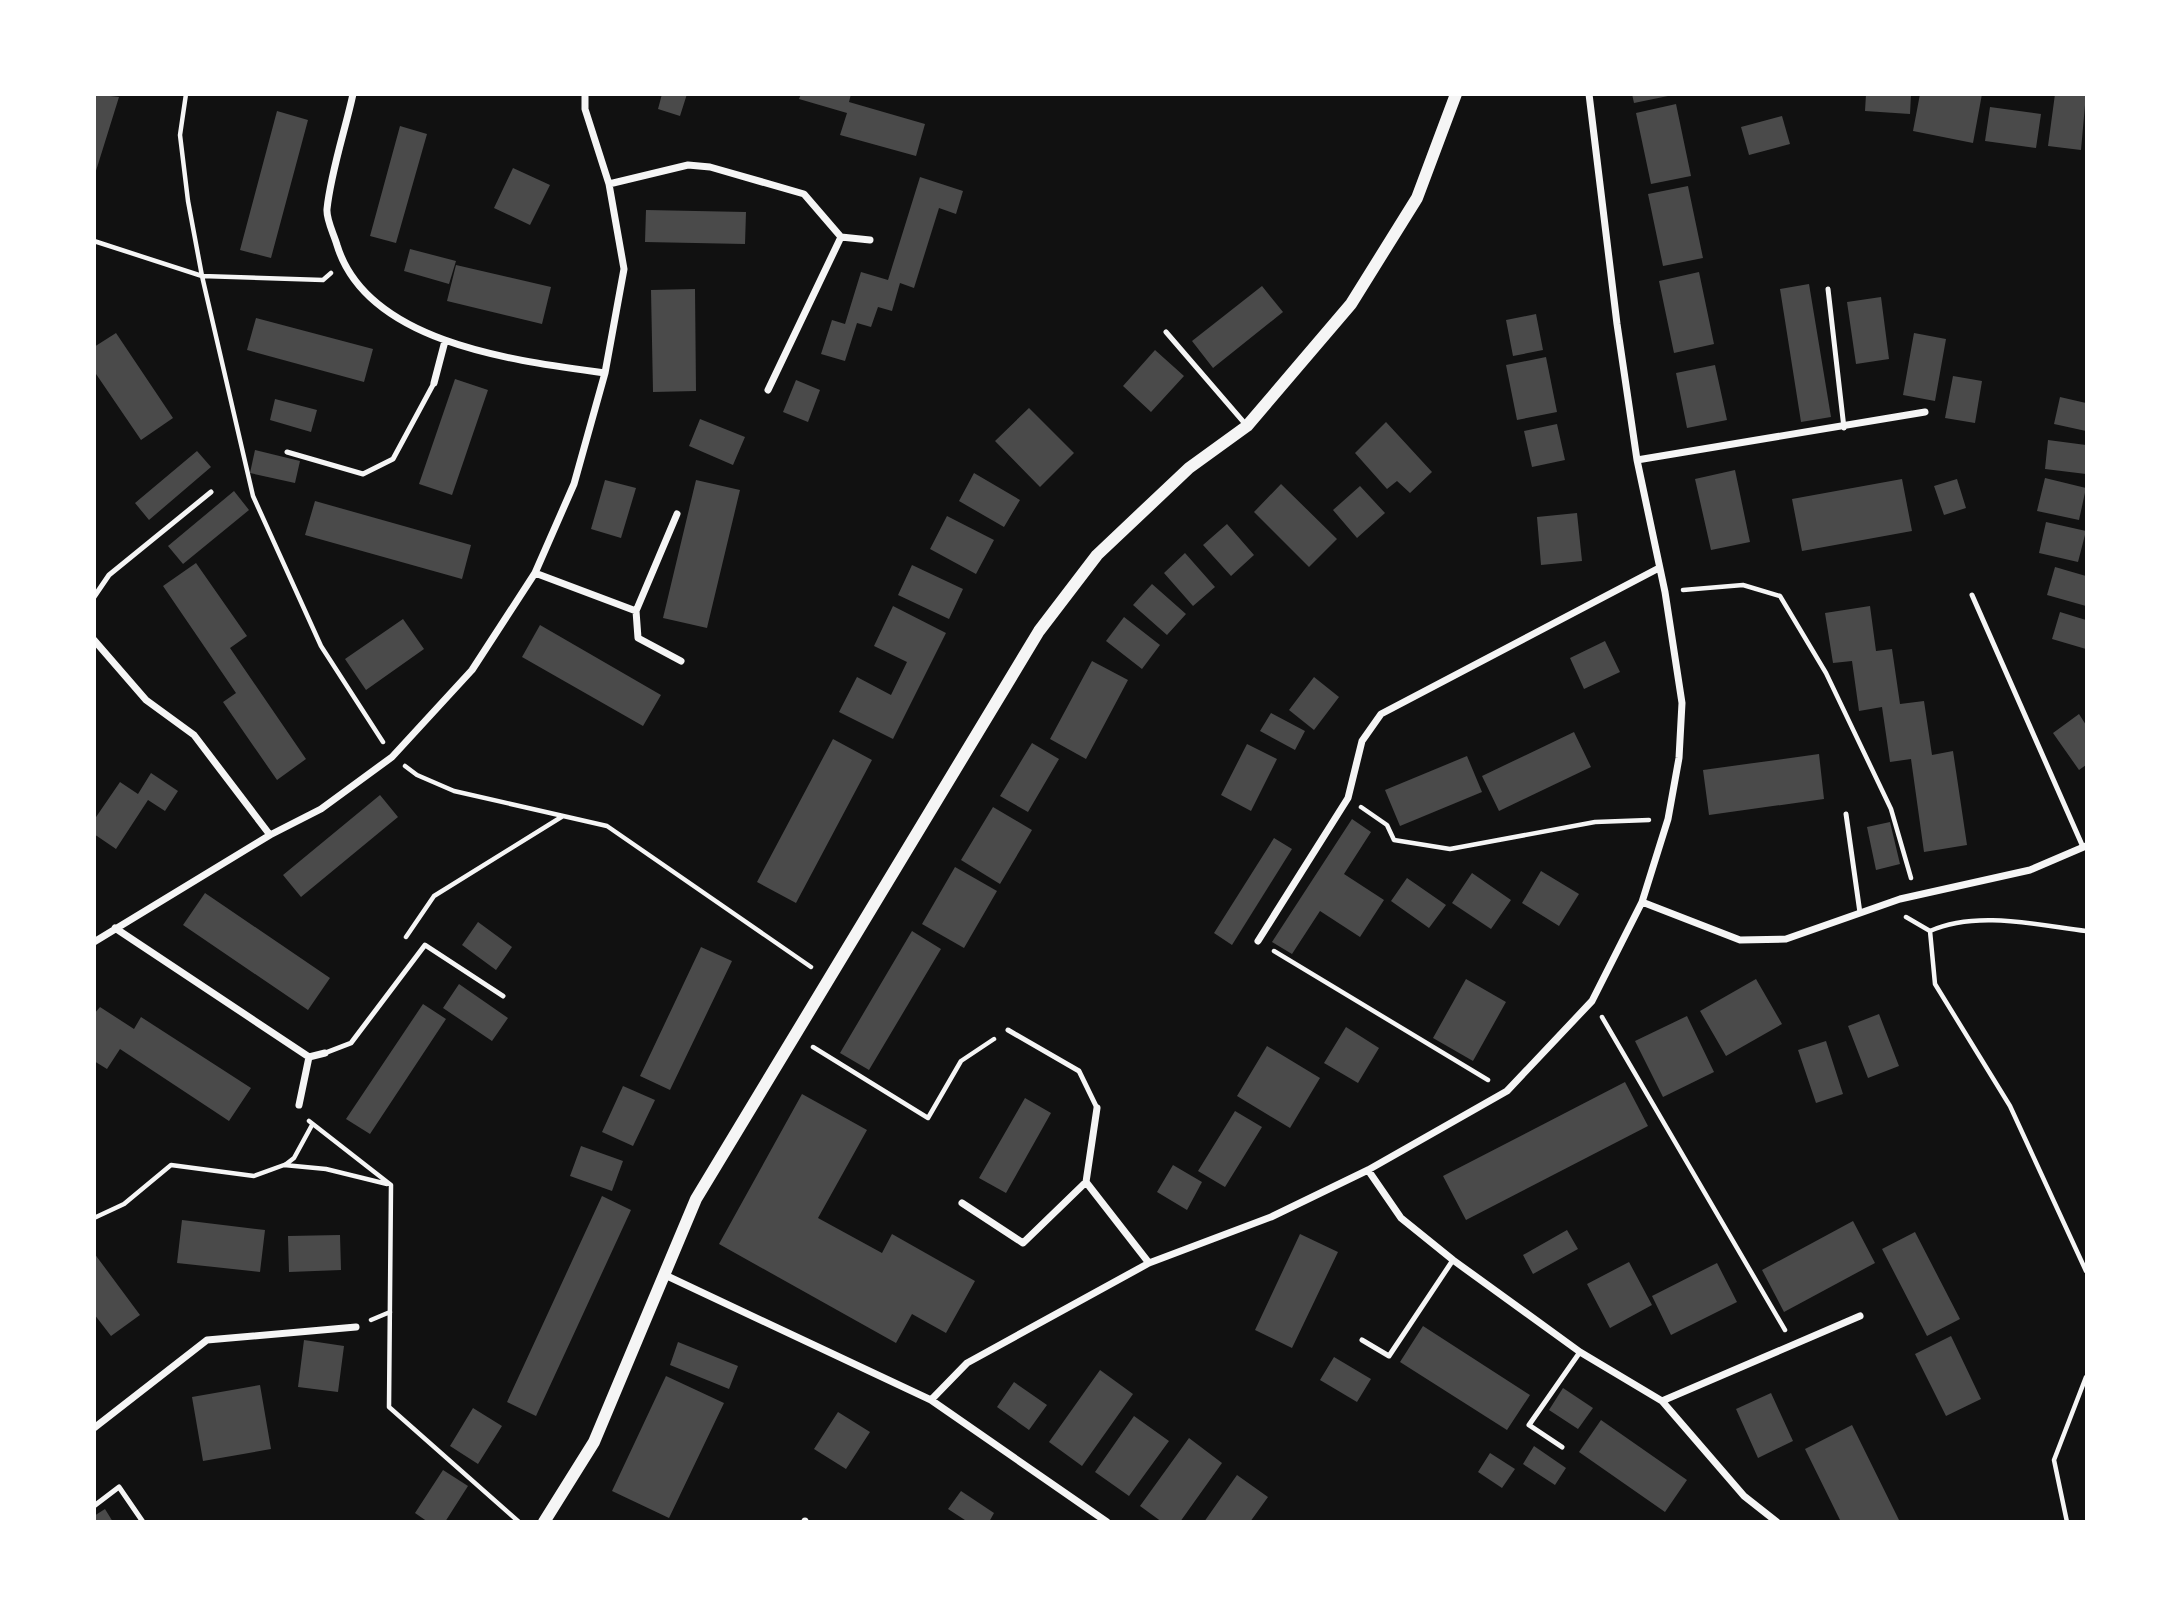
<svg xmlns="http://www.w3.org/2000/svg" width="2181" height="1616" viewBox="0 0 2181 1616" font-family="'DM Sans',sans-serif">
	<style>
		.building { fill: #4a4a4a }
		.lines { fill: none; stroke-linecap: round; stroke-linejoin: round }
		.path { stroke: #f5f5f5; stroke-width: 4.5 }
		.service { stroke: #f5f5f5; stroke-width: 5 }
		.minor { stroke: #f5f5f5; stroke-width: 7 }
		.tertiary { stroke: #f5f5f5; stroke-width: 12 }
	</style>
	<rect width="100%" height="100%" fill="#111"/>
	<path class="building" d="M94,94L119,97L95,174H94Z
		M662,94H687L680,116L658,109Z
		M801,94H851L849,102L925,124L916,156L840,135L847,113L799,99Z
		M1632,94H1668V96L1634,103Z
		M1866,94H1911L1910,114L1865,111Z
		M1920,94H1982L1973,143L1913,131Z
		M2055,94H2086L2081,150L2048,146Z
		M1676,104L1691,176L1651,184L1636,113Z
		M1990,107L2041,114L2036,148L1985,141Z
		M277,111L308,120L271,258L240,250Z
		M1782,116L1790,144L1749,155L1741,127Z
		M400,126L427,134L396,243L370,236Z
		M513,168L550,185L530,225L494,208Z
		M920,177L963,191L956,214L939,208L914,288L900,283L892,311L878,307L871,327L857,323L845,361L821,354L832,320L845,324L861,272L888,280Z
		M1688,186L1703,258L1663,266L1648,194Z
		M646,210L746,212L745,244L645,242Z
		M410,249L456,261L449,284L404,271Z
		M456,265L551,287L542,324L447,301Z
		M1699,272L1714,344L1674,353L1659,281Z
		M1809,284L1831,417L1801,422L1780,289Z
		M1262,286L1283,312L1213,368L1192,341Z
		M695,289L696,391L653,392L651,290Z
		M1881,297L1889,359L1856,364L1847,302Z
		M1536,314L1543,350L1513,356L1506,320Z
		M256,318L373,349L364,382L247,350Z
		M116,333L173,418L141,440L94,371V347Z
		M1914,333L1946,339L1935,401L1903,395Z
		M1155,350L1184,376L1151,412L1123,386Z
		M1546,357L1557,412L1517,420L1506,365Z
		M1715,365L1727,420L1687,428L1676,373Z
		M1953,376L1982,381L1975,423L1945,418Z
		M455,379L488,390L452,495L419,484Z
		M796,380L820,390L808,422L783,412Z
		M2060,397L2086,403V431L2054,424Z
		M275,399L317,410L311,432L270,420Z
		M1029,408L1074,453L1040,487L995,441Z
		M700,419L745,437L733,465L689,446Z
		M1386,422L1432,472L1410,493L1397,481L1387,489L1355,453Z
		M1557,424L1565,460L1532,467L1524,431Z
		M2048,440L2086,445V474L2045,469Z
		M255,450L300,461L295,483L250,473Z
		M197,451L211,467L149,520L135,503Z
		M1735,470L1750,542L1711,550L1695,479Z
		M974,473L1020,500L1004,527L959,501Z
		M2045,478L2086,488L2079,520L2037,511Z
		M1902,479L1912,531L1802,551L1792,499Z
		M1957,479L1966,508L1944,515L1934,486Z
		M605,480L636,488L621,538L591,529Z
		M696,480L740,490L707,628L663,618Z
		M1281,484L1337,539L1309,567L1254,512Z
		M1360,486L1385,513L1357,538L1333,510Z
		M234,491L249,510L183,564L168,546Z
		M315,501L471,545L462,579L305,535Z
		M1577,513L1582,561L1541,565L1537,517Z
		M947,516L994,540L976,574L930,549Z
		M2046,522L2086,531L2078,562L2039,553Z
		M1227,524L1254,555L1231,576L1203,545Z
		M1185,553L1215,587L1193,606L1164,573Z
		M196,563L247,636L230,648L306,759L277,780L223,702L236,693L163,586Z
		M912,565L963,589L949,619L898,595Z
		M2055,567L2086,576V606L2047,595Z
		M1152,584L1186,614L1167,635L1133,605Z
		M893,606L946,633L893,739L839,712L857,677L891,695L907,662L874,646Z
		M1870,606L1876,651L1892,649L1900,704L1924,701L1932,755L1953,751L1967,845L1924,852L1911,759L1890,762L1882,707L1859,711L1852,661L1833,663L1825,613Z
		M2060,612L2086,620V649L2052,639Z
		M1124,617L1160,645L1142,669L1106,641Z
		M403,619L424,649L366,690L345,659Z
		M540,625L661,695L643,726L522,657Z
		M1605,641L1620,672L1584,689L1570,658Z
		M1092,661L1128,680L1086,759L1050,739Z
		M1314,677L1339,697L1314,730L1289,710Z
		M1271,713L1305,731L1295,750L1260,731Z
		M2079,714L2086,725V765L2079,770L2053,733Z
		M1574,732L1591,767L1499,811L1482,776Z
		M833,739L872,760L796,903L757,882Z
		M1032,743L1059,759L1028,812L1000,796Z
		M1247,744L1277,759L1251,811L1221,795Z
		M1819,754L1824,799L1709,815L1703,770Z
		M1467,756L1482,792L1400,826L1385,790Z
		M151,773L178,791L165,811L148,800L116,849L94,834V820L120,782L138,794Z
		M380,795L398,817L301,897L283,875Z
		M993,807L1032,830L1000,884L961,860Z
		M1352,819L1371,832L1344,874L1384,900L1360,937L1320,911L1292,954L1272,942Z
		M1890,822L1900,864L1876,870L1867,827Z
		M1274,838L1292,849L1232,945L1214,933Z
		M955,867L997,891L964,948L922,924Z
		M1541,871L1579,894L1559,926L1522,903Z
		M1472,873L1511,900L1491,929L1452,903Z
		M1407,878L1446,905L1429,928L1391,901Z
		M205,893L330,978L308,1010L183,925Z
		M478,922L512,947L496,970L462,945Z
		M912,931L941,949L869,1070L840,1053Z
		M701,947L732,961L670,1090L640,1076Z
		M1466,979L1506,1002L1473,1061L1433,1038Z
		M1756,979L1782,1024L1726,1056L1700,1011Z
		M459,984L508,1018L492,1041L443,1008Z
		M423,1004L446,1019L370,1134L346,1119Z
		M100,1007L134,1029L141,1017L251,1088L229,1121L120,1049L107,1069L94,1061V1014Z
		M1879,1014L1899,1066L1868,1078L1848,1026Z
		M1687,1016L1714,1072L1663,1097L1635,1041Z
		M1346,1027L1379,1048L1358,1083L1324,1063Z
		M1826,1041L1843,1094L1816,1103L1798,1050Z
		M1267,1046L1320,1078L1290,1128L1237,1096Z
		M1625,1082L1648,1126L1466,1220L1443,1176Z
		M623,1086L655,1100L633,1146L602,1132Z
		M802,1094L867,1130L818,1218L882,1253L892,1234L975,1281L946,1333L912,1314L896,1343L719,1244Z
		M1025,1098L1051,1113L1006,1193L979,1178Z
		M1235,1111L1262,1127L1225,1187L1198,1171Z
		M581,1146L623,1161L612,1191L570,1176Z
		M1173,1165L1202,1182L1187,1210L1157,1192Z
		M602,1196L631,1210L536,1416L507,1402Z
		M182,1220L265,1230L260,1272L177,1263Z
		M1853,1221L1875,1263L1784,1312L1762,1270Z
		M1567,1230L1578,1249L1533,1274L1523,1255Z
		M1915,1232L1960,1319L1927,1336L1882,1249Z
		M1300,1234L1338,1252L1292,1348L1255,1330Z
		M340,1235L341,1270L289,1272L288,1236Z
		M94,1253L140,1315L111,1336L94,1314Z
		M1629,1262L1652,1305L1610,1328L1587,1284Z
		M1717,1263L1737,1302L1671,1335L1652,1296Z
		M1423,1326L1530,1395L1507,1430L1400,1362Z
		M1951,1336L1981,1399L1946,1416L1915,1354Z
		M304,1340L344,1346L338,1392L298,1387Z
		M678,1342L738,1366L729,1389L670,1365Z
		M1334,1357L1371,1379L1357,1402L1320,1380Z
		M1100,1370L1133,1394L1082,1466L1049,1442Z
		M666,1376L724,1403L669,1518L612,1491Z
		M1014,1382L1047,1405L1029,1430L997,1407Z
		M260,1385L271,1449L203,1461L192,1397Z
		M1563,1388L1593,1408L1578,1429L1549,1410Z
		M1771,1393L1793,1441L1758,1458L1736,1409Z
		M473,1408L502,1426L478,1464L450,1446Z
		M838,1412L870,1432L846,1469L814,1449Z
		M1134,1416L1169,1441L1129,1496L1095,1472Z
		M1601,1420L1687,1480L1665,1512L1579,1452Z
		M1852,1425L1900,1522H1841L1805,1449Z
		M1189,1438L1222,1463L1180,1522H1162L1140,1506Z
		M1534,1446L1566,1468L1555,1485L1523,1464Z
		M1490,1453L1515,1469L1502,1488L1478,1472Z
		M443,1470L468,1486L445,1522H428L415,1513Z
		M1237,1475L1268,1497L1250,1522H1204Z
		M961,1491L994,1513L989,1522H968L948,1509Z
		M105,1509L113,1522H94V1516Z"/>
	<g class="lines">
		<path class="path" d="M186,94L180,135L188,201L202,276L253,496L321,646L383,742
			M94,241L202,276L323,280L331,273
			M1683,590L1743,585L1780,596L1826,673L1891,809L1911,878
			M405,766L417,775L454,791L607,826L811,967
			M1361,807L1387,825L1394,840L1450,849L1595,822L1649,820
			M1906,917L1930,931L1935,984L2010,1106L2086,1271
			M1930,931C1976,910 2037,925 2086,931
			M406,937L434,896L563,816
			M1274,951L1488,1080
			M1602,1017L1785,1330
			M813,1047L928,1118L961,1061L994,1039
			M309,1121L391,1185L389,1407L519,1522
			M285,1165L294,1158L312,1125
			M94,1218L124,1204L171,1165L254,1176L284,1165L326,1169L387,1184
			M371,1320L390,1312
			M2067,1522L2054,1460L2086,1377"/>
		<path class="service" d="M1828,289L1844,428
			M1166,332L1247,426
			M287,452L363,474L393,459L434,383
			M1972,595L2083,847
			M94,597L109,575L211,492
			M1846,814L1860,913
			M1008,1030L1079,1071L1097,1108
			M325,1053L351,1043L425,945L503,996
			M1362,1340L1389,1356L1453,1260
			M1562,1447L1529,1425L1580,1352
			M94,1506L119,1487L143,1522"/>
		<path class="minor" d="M353,94C345,131 331,171 327,209C326,220 334,234 337,245C367,344 517,361 605,373
			M609,184L688,165L710,167L804,194L841,237L768,390
			M841,237L870,240
			M434,383L445,341
			M1637,460L1925,412
			M677,514L636,611L638,638L681,661
			M535,573L636,611
			M94,640L146,700L194,735L270,835
			M1642,902L1740,940L1786,939L1900,899L2030,870L2086,846
			M115,928L309,1057
			M1258,941L1348,798L1362,741L1381,714L1659,568
			M94,942L270,835L321,809L392,757L472,670L535,573L574,484L605,373L624,269L609,184L585,109V94
			M299,1105L309,1057L325,1053
			M1368,1170L1401,1218L1453,1260L1580,1352L1662,1401L1744,1496L1777,1522
			M1086,1182L1097,1108
			M962,1203L1023,1243L1086,1182L1149,1263
			M665,1275L931,1400L1107,1522
			M931,1400L967,1363L1149,1263L1271,1217L1368,1170L1507,1091L1592,1001L1642,902L1668,819L1679,758L1682,703L1665,592L1637,460L1617,324L1589,94
			M1662,1401L1860,1316
			M94,1428L207,1340L356,1327
			M805,1522V1521"/>
		<path class="tertiary" d="M544,1522L594,1442L696,1199L1039,631L1097,555L1189,468L1247,426L1351,304L1417,198L1456,94"/>
	</g>
	<rect width="2181" height="1616" fill="none" stroke="#ffffff" stroke-width="192"/>
</svg>
